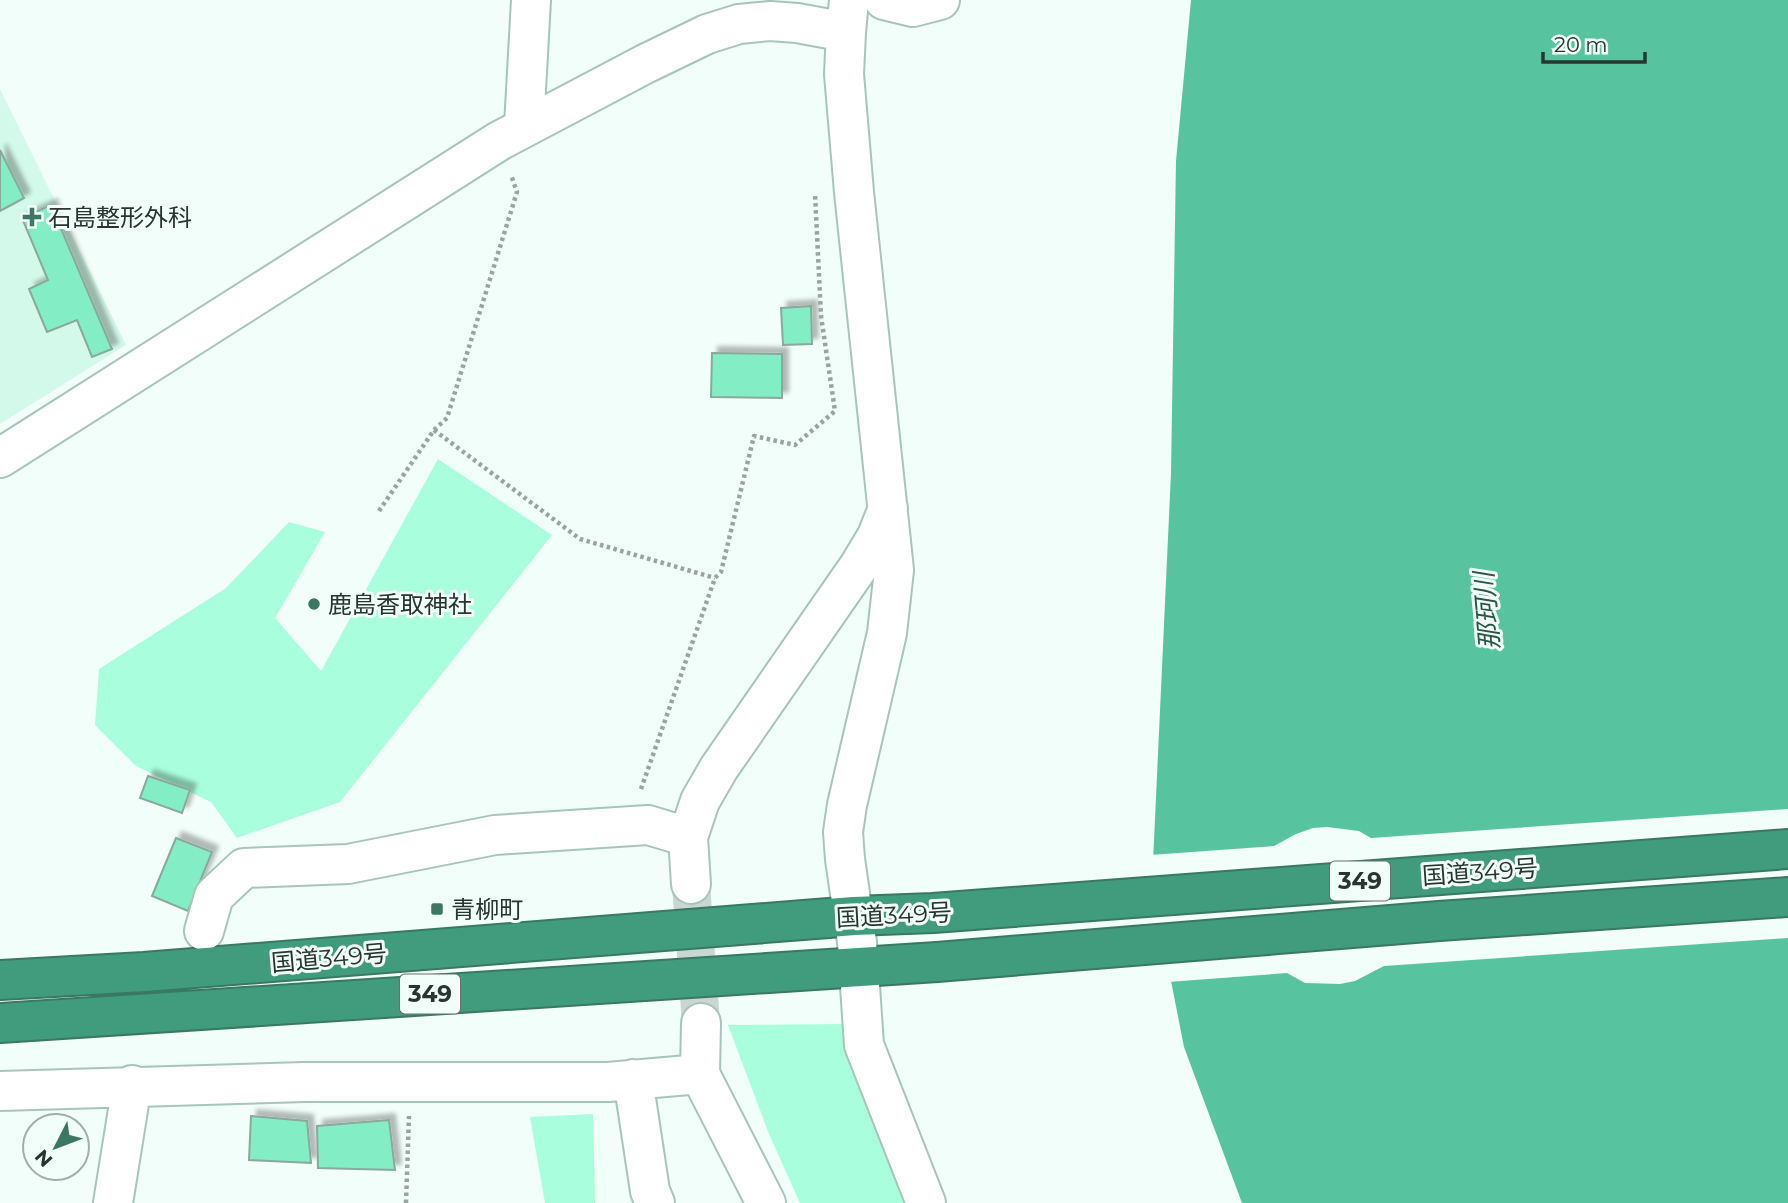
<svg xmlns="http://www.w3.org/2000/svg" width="1788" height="1203" viewBox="0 0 1788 1203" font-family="Montserrat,'Noto Sans JP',sans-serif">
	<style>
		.built { fill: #d2f9e9 }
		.green { fill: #a9fedd }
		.water { fill: #58c49f }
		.pier { fill: #f2fef9 }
		.building { fill: #83edc6; stroke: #8ba89c; stroke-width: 2; filter: url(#shadow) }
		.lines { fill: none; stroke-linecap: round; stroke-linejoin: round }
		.minor-tunnel { stroke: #cad6d1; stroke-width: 38; stroke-dasharray: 38 19; stroke-linecap: butt }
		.minor-casing { stroke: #a8c5b9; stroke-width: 42 }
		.highway-casing { stroke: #397862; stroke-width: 42 }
		.path { stroke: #99a5a0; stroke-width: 4.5; stroke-dasharray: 3.5 3.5; stroke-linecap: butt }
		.minor { stroke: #fff; stroke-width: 38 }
		.highway { stroke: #419c7d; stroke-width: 38 }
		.poi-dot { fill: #3b7762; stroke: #f2fef9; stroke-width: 2.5 }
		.labels { text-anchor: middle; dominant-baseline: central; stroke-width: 6; stroke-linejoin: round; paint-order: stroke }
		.shield { fill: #f2fef9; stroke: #65716c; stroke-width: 2 }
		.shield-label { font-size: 23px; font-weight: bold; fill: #293530 }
		.poi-label { font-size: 24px; fill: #293530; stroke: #f2fef9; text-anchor: start }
		.street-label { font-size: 24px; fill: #293530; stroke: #f2fef9 }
		.water-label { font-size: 26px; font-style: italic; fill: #295646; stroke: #f2fef9 }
	</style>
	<defs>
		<filter id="shadow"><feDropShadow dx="6" dy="-6" stdDeviation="2" flood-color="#0004"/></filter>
	</defs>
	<rect width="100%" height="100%" fill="#f2fef9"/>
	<path class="built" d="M0,89L126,345L0,424Z"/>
	<path class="green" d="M438,459L552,535L340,802L237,838L211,802L136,766L95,725L99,669L226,588L289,522L325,532L275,618L321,671Z
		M845,1024L914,1203H800L769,1134L728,1025Z
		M593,1114L595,1203H545L530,1117Z"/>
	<path class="water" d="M1191,0H1788V1203H1242L1184,1047L1152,884L1171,473L1176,161Z"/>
	<path class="pier" d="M1788,809V938L1384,966L1355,981L1340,984L1305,983L1287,973L1168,982L1149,884L1150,855L1274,846L1296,834L1313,828L1327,827L1359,831L1371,838Z"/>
	<path class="building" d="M0,150L24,198L0,211Z
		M51,205L112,349L92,357L77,320L47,332L29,289L48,280L22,218Z
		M811,306L812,344L783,345L781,308Z
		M712,353L782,354V398L711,397Z
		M148,776L190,790L182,813L140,798Z
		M176,838L212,852L188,911L152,896Z
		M251,1116L307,1121L311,1163L249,1160Z
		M389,1120L395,1170L318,1168L317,1126Z"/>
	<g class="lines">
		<path class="minor-tunnel" d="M691,884L701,1023"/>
		<defs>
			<path id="minor" d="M884,0L913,7L940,0
				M846,32L849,0
				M524,126L531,0
				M0,458L499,141L645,64L707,34L739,24L770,21L797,23L846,32L844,74L854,192L894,570L887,633L847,805L843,832L845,859L857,942L864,1045L926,1203
				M691,884L688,837L700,801L719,768L859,566L877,536L888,508
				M204,931L214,896L244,868L348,864L495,835L648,825L688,837
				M701,1023L700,1074L766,1203
				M633,1079L650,1191L655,1203
				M0,1091L305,1082H608L700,1074
				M113,1203L132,1085"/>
			<path id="highway" d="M0,980L144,972L854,916L933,913L1788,849
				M0,1023L937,962L1439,921L1788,897"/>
		</defs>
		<use href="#minor" class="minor-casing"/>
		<use href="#highway" class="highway-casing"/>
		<path class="path" d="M434,430L580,539L715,578
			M379,511L434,430L447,418L517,192L511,175
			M641,789L715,578L721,572L754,436L795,445L835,411L821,316L815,194
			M406,1203L409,1116"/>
		<use href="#minor" class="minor"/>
		<use href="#highway" class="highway"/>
	</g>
	<g class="poi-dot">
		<path d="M28.5 206.5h7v7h7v7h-7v7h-7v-7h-7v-7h7z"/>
		<circle cx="314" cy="604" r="7"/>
		<rect x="430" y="902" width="14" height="14" rx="3.5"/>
	</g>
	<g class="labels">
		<g class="shield">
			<rect x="1330" y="861.5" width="60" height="39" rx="5"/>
			<rect x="400" y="974.5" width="60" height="39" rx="5"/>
		</g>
		<g class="shield-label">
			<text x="1360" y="881">349</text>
			<text x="430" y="994">349</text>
		</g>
		<g class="poi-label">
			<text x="48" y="217">石島整形外科</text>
			<text x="328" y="604">鹿島香取神社</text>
			<text x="451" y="909">青柳町</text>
		</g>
		<g class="street-label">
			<text transform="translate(1480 872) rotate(-4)">国道349号</text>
			<text transform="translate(894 915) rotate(-3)">国道349号</text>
			<text transform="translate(329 958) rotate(-5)">国道349号</text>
		</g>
		<g class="water-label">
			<text transform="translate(1487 611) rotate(-95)">那珂川</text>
		</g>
	</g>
	<g transform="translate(56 1147) rotate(228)"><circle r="33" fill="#f2fef9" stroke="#a2aea9" stroke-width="2"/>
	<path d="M0-5L12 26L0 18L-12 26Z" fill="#3b7762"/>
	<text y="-10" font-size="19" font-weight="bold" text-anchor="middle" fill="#293530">N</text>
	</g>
	<path d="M1543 52v10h102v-10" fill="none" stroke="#293530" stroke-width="3.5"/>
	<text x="1554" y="52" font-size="21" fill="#293530" stroke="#f2fef9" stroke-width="5" paint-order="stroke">20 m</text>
</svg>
